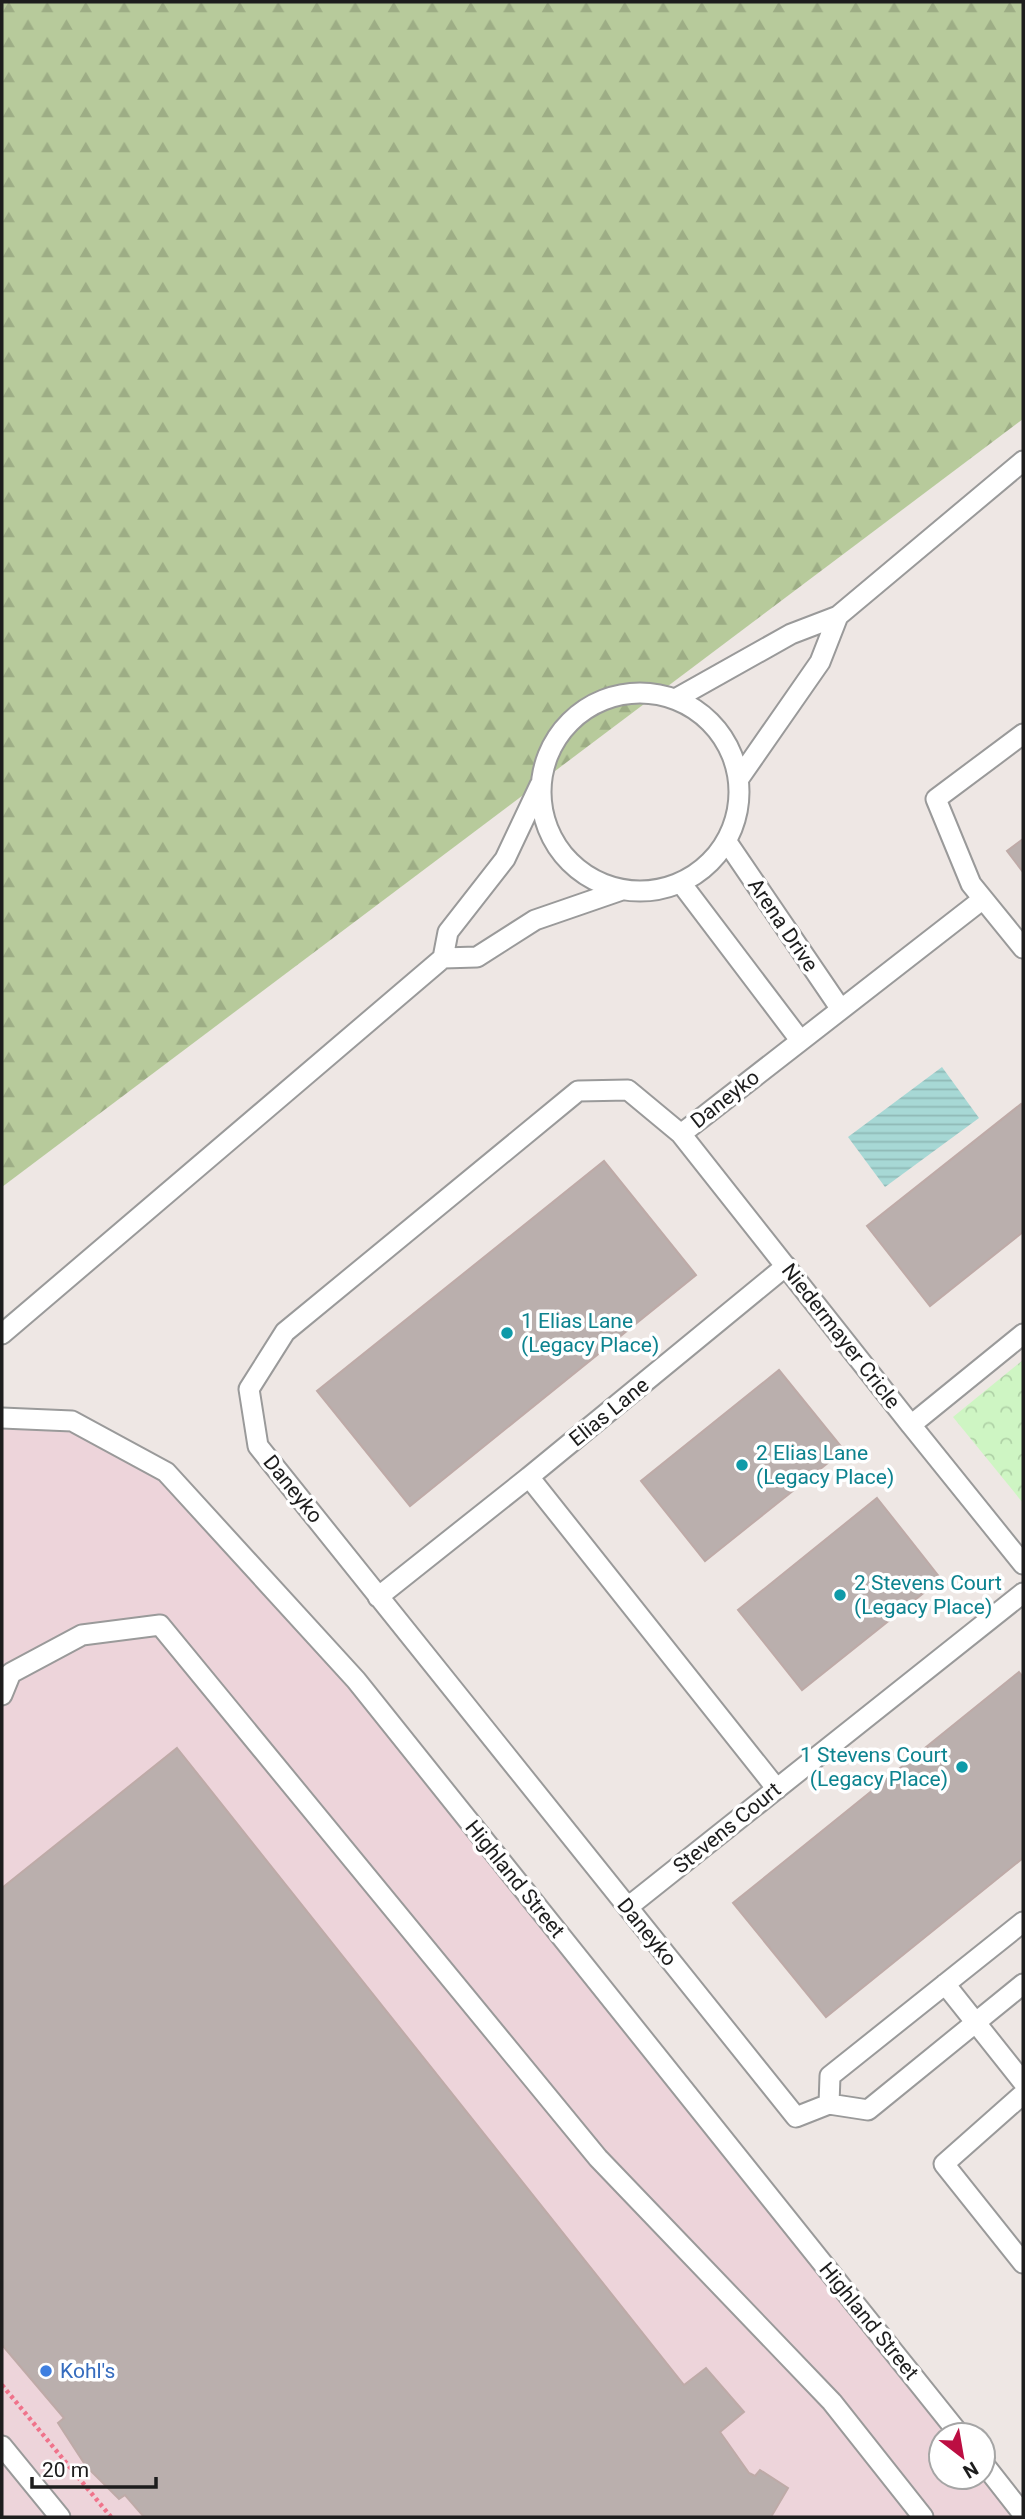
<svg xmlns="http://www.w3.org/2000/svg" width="1025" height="2519" viewBox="0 0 1025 2519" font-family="Roboto,sans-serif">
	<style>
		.commercial { fill: #edd4da }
		.forest { fill: url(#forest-firs) }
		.park { fill: url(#park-crowns) }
		.water { fill: url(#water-rules) }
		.building { fill: #baafad; stroke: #beaaa7; stroke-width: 2 }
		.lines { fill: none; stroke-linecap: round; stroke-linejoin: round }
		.service-casing { stroke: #9a9a9a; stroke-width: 23 }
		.path { stroke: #f0738b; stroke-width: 4.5; stroke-dasharray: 3.5 3.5; stroke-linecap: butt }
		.service { stroke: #fff; stroke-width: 19 }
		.culture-dot { fill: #0f9aa8; stroke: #fff; stroke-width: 2.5 }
		.shop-dot { fill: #3f7fe0; stroke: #fff; stroke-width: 2.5 }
		.labels { text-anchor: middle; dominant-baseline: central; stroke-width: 7; stroke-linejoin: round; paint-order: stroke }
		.street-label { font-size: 21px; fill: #1d1d1d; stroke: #fff }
		.culture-label { font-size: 21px; fill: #0d838f; stroke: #fff; text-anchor: start }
		.shop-label { font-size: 21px; fill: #366cbe; stroke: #fff; text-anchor: start }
	</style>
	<defs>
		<pattern id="forest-firs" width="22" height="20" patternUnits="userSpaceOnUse" patternTransform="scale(1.75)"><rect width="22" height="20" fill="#b7ca9b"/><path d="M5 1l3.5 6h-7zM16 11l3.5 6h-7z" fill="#9dad85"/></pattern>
		<pattern id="park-crowns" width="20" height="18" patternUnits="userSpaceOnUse" patternTransform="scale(1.75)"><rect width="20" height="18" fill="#cef5c3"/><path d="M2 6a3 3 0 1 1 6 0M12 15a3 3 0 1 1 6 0" fill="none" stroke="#b0d2a7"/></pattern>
		<pattern id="water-rules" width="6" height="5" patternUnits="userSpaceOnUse" patternTransform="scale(1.75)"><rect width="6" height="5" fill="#a7d8d5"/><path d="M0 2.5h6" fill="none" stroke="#8fb9b6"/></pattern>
	</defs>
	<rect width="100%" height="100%" fill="#eee7e4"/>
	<path class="commercial" d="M2,1418L72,1421L167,1472L356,1680L960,2435H941V2477H983L1023,2517H2Z"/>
	<path class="forest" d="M2,2H1023V419L2,1187Z"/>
	<path class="park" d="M1023,1360V1503L953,1417Z"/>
	<path class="water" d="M942,1067L979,1118L885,1187L848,1137Z"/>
	<path class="building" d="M1023,839V872L1007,851Z
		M1021,1104L1023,1107V1232L930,1306L867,1226Z
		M604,1161L696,1275L410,1506L317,1391Z
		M779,1370L844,1450L705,1561L641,1481Z
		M877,1498L941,1579L802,1690L738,1610Z
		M1019,1672L1023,1677V1858L826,2017L733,1903Z
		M177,1748L684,2385L706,2368L744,2412L720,2432L749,2473L755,2476L760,2470L788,2488L771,2517H144L125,2495L119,2499L86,2466L58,2423L64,2418L3,2346L2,2347V1888Z"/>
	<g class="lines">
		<defs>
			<path id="service" d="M541 792a99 99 0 1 1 198 0a99 99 0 1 1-198 0Z
				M677,698L791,634L838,616L1023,461
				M1023,734L936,799L971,884L1023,948
				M740,777L820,662L838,616
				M540,785L505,859L448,932L443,958L477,957L535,920L622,890
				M727,842L840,1008
				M681,883L800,1040
				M983,899L681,1134L628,1090L578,1091L285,1332L249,1389L258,1446L796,2117L829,2104L868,2110L1023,1984
				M681,1134L911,1425L1023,1334
				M2,1334L443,958
				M2,1418L72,1421L166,1472L356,1680L960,2435
				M911,1425L1023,1564
				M529,1477L786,1266
				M378,1597L529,1477L777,1789
				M2,1695L11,1673L82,1635L160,1625L598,2158L832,2402L923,2517
				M628,1907L1023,1593
				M945,1984L1023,2082
				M1023,2094L944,2164L1023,2263
				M829,2104L830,2076L1023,1922
				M2,2446L60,2517
				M983,2463L1023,2514"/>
		</defs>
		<use href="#service" class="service-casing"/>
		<path class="path" d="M2,2385L111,2517"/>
		<use href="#service" class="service"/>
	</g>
	<g class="culture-dot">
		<circle cx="507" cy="1333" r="7"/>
		<circle cx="742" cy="1465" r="7"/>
		<circle cx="840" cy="1595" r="7"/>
		<circle cx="962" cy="1767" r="7"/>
	</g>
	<circle class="shop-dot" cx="46" cy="2371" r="7"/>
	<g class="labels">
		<g class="street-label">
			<text transform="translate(783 925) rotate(56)">Arena Drive</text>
			<text transform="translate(725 1099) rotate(-38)">Daneyko</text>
			<text transform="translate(841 1336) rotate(52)">Niedermayer Cricle</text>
			<text transform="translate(609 1412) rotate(-39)">Elias Lane</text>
			<text transform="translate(293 1489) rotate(51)">Daneyko</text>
			<text transform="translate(727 1828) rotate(-39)">Stevens Court</text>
			<text transform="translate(515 1879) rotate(51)">Highland Street</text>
			<text transform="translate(647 1932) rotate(51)">Daneyko</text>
			<text transform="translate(869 2321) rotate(51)">Highland Street</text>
		</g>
		<g class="culture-label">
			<text x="521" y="1321">1 Elias Lane<tspan x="521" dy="24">(Legacy Place)</tspan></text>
			<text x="756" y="1453">2 Elias Lane<tspan x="756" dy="24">(Legacy Place)</tspan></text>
			<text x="854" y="1583">2 Stevens Court<tspan x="854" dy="24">(Legacy Place)</tspan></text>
			<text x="948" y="1755" text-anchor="end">1 Stevens Court<tspan x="948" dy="24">(Legacy Place)</tspan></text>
		</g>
		<g class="shop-label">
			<text x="60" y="2371">Kohl's</text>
		</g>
	</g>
	<rect width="1025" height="2519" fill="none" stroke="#1d1d1d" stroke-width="7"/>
	<g transform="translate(962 2456) rotate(149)"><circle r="33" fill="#ffffff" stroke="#a5a5a5" stroke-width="2"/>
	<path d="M0-5L12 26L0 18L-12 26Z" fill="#bc0e42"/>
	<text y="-10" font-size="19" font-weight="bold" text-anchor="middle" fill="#1d1d1d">N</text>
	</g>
	<path d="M32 2477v10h124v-10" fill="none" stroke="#1d1d1d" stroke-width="3.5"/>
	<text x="42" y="2477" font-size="21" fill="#1d1d1d" stroke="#ffffff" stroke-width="5" paint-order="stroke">20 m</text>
</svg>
